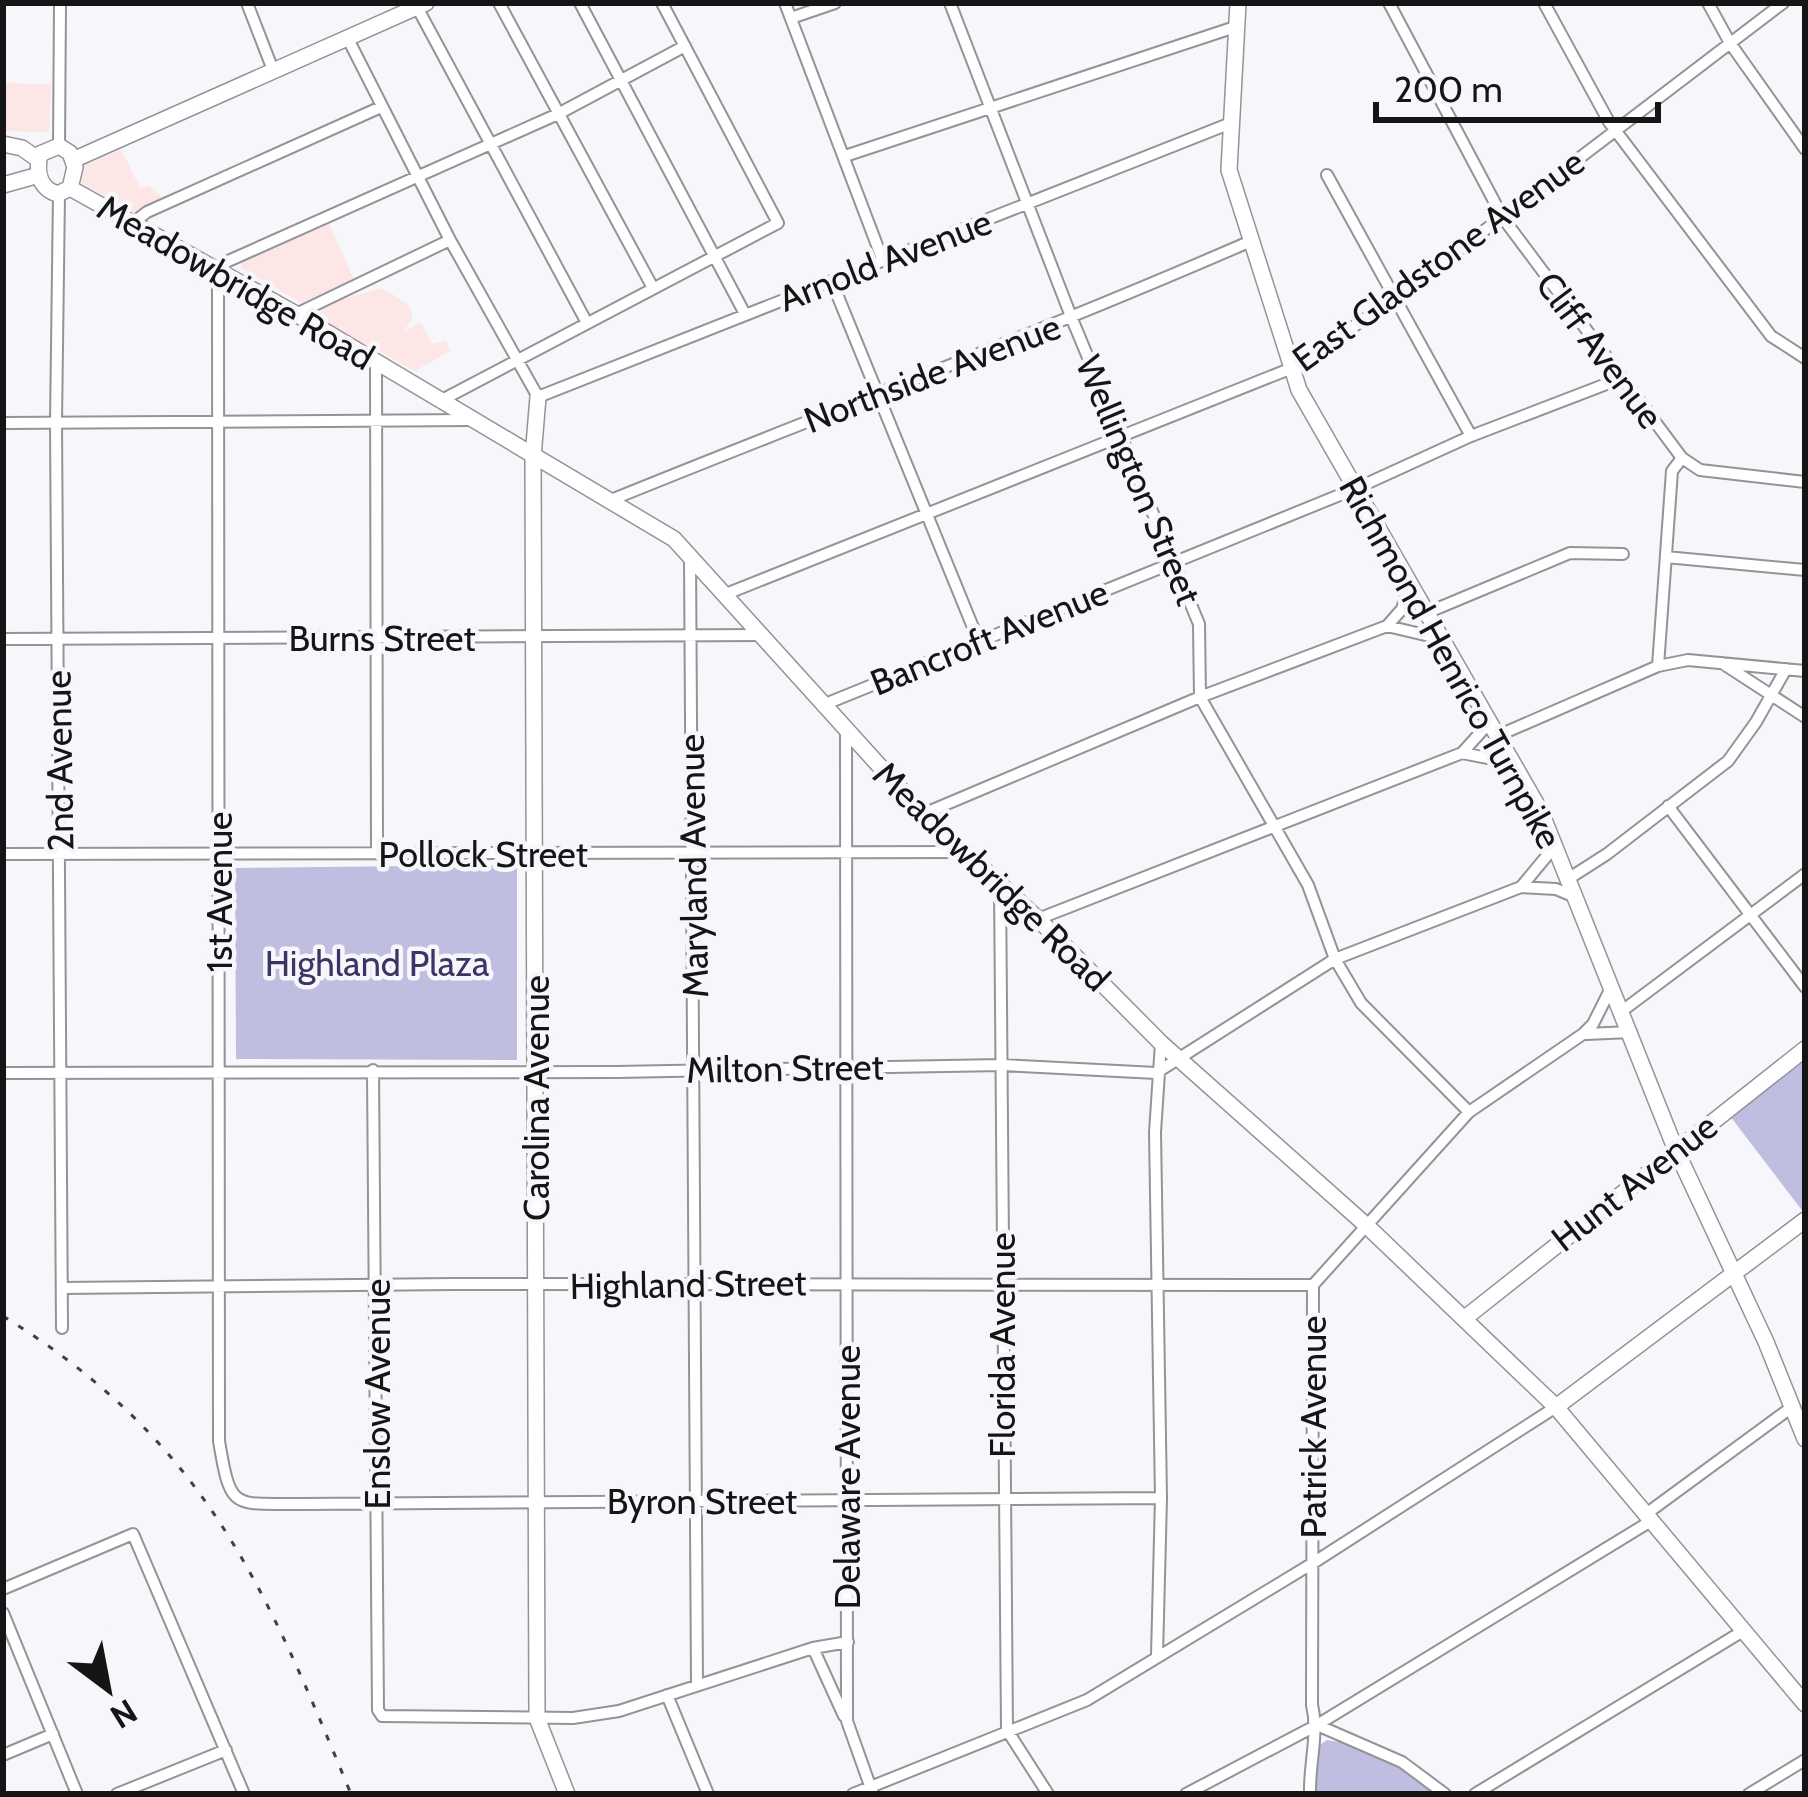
<svg xmlns="http://www.w3.org/2000/svg" width="1808" height="1797" viewBox="0 0 1808 1797" font-family="Cabin,sans-serif">
	<style>
		.commercial { fill: #fce6e6 }
		.green { fill: #bfbee0 }
		.lines { fill: none; stroke-linecap: round; stroke-linejoin: round }
		.street-casing { stroke: #939398; stroke-width: 14 }
		.secondary-casing { stroke: #939398; stroke-width: 18 }
		.street { stroke: #fff; stroke-width: 10 }
		.secondary { stroke: #fff; stroke-width: 15 }
		.rail { stroke: #414143; stroke-width: 3; stroke-dasharray: 6 12; stroke-linecap: butt }
		.labels { text-anchor: middle; dominant-baseline: central; stroke-width: 9; stroke-linejoin: round; paint-order: stroke }
		.street-label { font-size: 36px; fill: #151516; stroke: #f6f6fb }
		.park-label { font-size: 36px; fill: #3a3565; stroke: #f6f6fb }
	</style>
	<rect width="100%" height="100%" fill="#f6f6fb"/>
	<path class="commercial" d="M3,83L51,84L49,132L3,131Z
		M121,149L140,188L149,186L165,200L135,213L80,182L76,169Z
		M329,224L354,279L301,303L241,268V262Z
		M382,288L408,304L413,317L404,331L421,323L432,344L446,341L450,351L415,371L316,317L319,310L343,299Z"/>
	<path class="green" d="M517,865V1060L236,1059L235,868Z
		M1805,1059V1212L1804,1213L1730,1116Z
		M1327,1740C1366,1745 1407,1768 1436,1794H1315L1318,1746Z"/>
	<g class="lines">
		<defs>
			<path id="street" d="M247,3L273,70
				M499,3L653,288
				M580,3L745,314
				M785,3L883,261
				M950,3L1072,319L1199,624L1200,697L1308,885L1335,959L1361,1003L1469,1112
				M1389,3L1503,218L1682,458L1700,470L1805,482
				M1544,3L1609,122L1771,336L1805,358
				M1708,3L1730,43L1805,149
				M417,7L587,323
				M791,18L835,3
				M347,37L450,240L538,397L1231,123
				M685,46L558,114L226,262L218,273L219,1441C231,1513 233,1503 303,1504L1161,1498
				M59,146L60,3
				M845,156L1238,26
				M1327,175L1471,436
				M59,194L56,423L62,1328
				M134,222L147,212L381,107
				M832,282L979,642
				M296,314L450,240
				M376,363L377,854
				M440,401L778,223L662,3
				M3,423L471,420
				M611,500C825,413 1040,333 1251,241
				M690,557L697,1683
				M1666,557L1805,570
				M726,594L1292,368L1393,300L1783,3
				M1424,614L1570,553L1623,554
				M1387,626L1402,609L1409,585
				M3,639L762,635
				M1722,663L1805,717
				M1658,666L1672,471L1682,458
				M823,705L1357,488L1471,436L1622,378
				M846,731L847,1721L873,1794
				M1497,736L1658,666L1688,660L1805,671
				M1462,753L1513,763
				M1668,806L1805,987
				M923,814L1200,697L1387,626L1438,638
				M3,854L963,852
				M1568,879L1607,854L1728,761L1756,722L1786,669
				M1000,883L1007,1730L1048,1794
				M1521,887L1555,846
				M1038,919L1462,753L1489,723
				M1622,1011L1805,874
				M1586,1034L1631,1032
				M373,1070L378,1710L382,1716L573,1718L619,1711L813,1648L848,1642
				M3,1073L616,1072L1002,1065L1156,1073L1335,959L1521,887L1556,889L1575,897
				M62,1288L454,1284L1313,1285
				M1646,1514L1792,1407
				M3,1589L133,1534L244,1794
				M3,1613L77,1794
				M813,1648L844,1716
				M1157,1656L1161,1498L1155,1132L1161,1043
				M667,1695L708,1794
				M1317,1725L1402,1762L1445,1794
				M3,1755L53,1734
				M117,1794L226,1750
				M853,1794L1087,1700L1313,1563L1556,1407
				M1186,1794L1317,1725L1651,1521
				M1310,1794C1309,1764 1319,1734 1312,1705L1313,1285L1469,1112L1583,1034L1593,1024L1612,986
				M1475,1794L1743,1631
				M1749,1794L1805,1760"/>
			<path id="secondary" d="M1238,3L1229,170L1299,390L1541,812L1675,1148L1766,1342L1805,1439
				M3,144L22,148L39,160
				M59,146L70,153L75,167L70,188L58,194C39,189 36,171 40,154Z
				M73,160L426,3
				M3,185L39,175
				M70,188L296,314L674,539L923,814L1038,919L1161,1043L1367,1226L1556,1407L1805,1704
				M538,397L533,457L537,1718L567,1794
				M1465,1318L1805,1049
				M1556,1407L1805,1220"/>
		</defs>
		<use href="#street" class="street-casing"/>
		<use href="#secondary" class="secondary-casing"/>
		<use href="#street" class="street"/>
		<use href="#secondary" class="secondary"/>
		<path class="rail" d="M3,1316C205,1441 264,1584 351,1794"/>
	</g>
	<g class="labels">
		<g class="street-label">
			<text transform="translate(885 260) rotate(-21)">Arnold Avenue</text>
			<text transform="translate(1438 260) rotate(-36)">East Gladstone Avenue</text>
			<text transform="translate(236 282) rotate(30)">Meadowbridge Road</text>
			<text transform="translate(1600 350) rotate(53)">Cliff Avenue</text>
			<text transform="translate(932 373) rotate(-21)">Northside Avenue</text>
			<text transform="translate(1139 480) rotate(67)">Wellington Street</text>
			<text transform="translate(989 637) rotate(-22)">Bancroft Avenue</text>
			<text x="382" y="638">Burns Street</text>
			<text transform="translate(1451 662) rotate(61)">Richmond Henrico Turnpike</text>
			<text transform="translate(59 761) rotate(-91)">2nd Avenue</text>
			<text x="483" y="854">Pollock Street</text>
			<text transform="translate(693 866) rotate(-91)">Maryland Avenue</text>
			<text transform="translate(992 876) rotate(44)">Meadowbridge Road</text>
			<text transform="translate(219 892) rotate(-90)">1st Avenue</text>
			<text transform="translate(785 1068) rotate(-1)">Milton Street</text>
			<text transform="translate(536 1098) rotate(-90)">Carolina Avenue</text>
			<text transform="translate(1634 1182) rotate(-38)">Hunt Avenue</text>
			<text transform="translate(688 1284) rotate(-1)">Highland Street</text>
			<text transform="translate(1002 1345) rotate(-90)">Florida Avenue</text>
			<text transform="translate(377 1394) rotate(-90)">Enslow Avenue</text>
			<text transform="translate(1313 1427) rotate(-90)">Patrick Avenue</text>
			<text transform="translate(847 1477) rotate(-90)">Delaware Avenue</text>
			<text x="702" y="1501">Byron Street</text>
		</g>
		<g class="park-label">
			<text x="377" y="963">Highland Plaza</text>
		</g>
	</g>
	<rect width="1808" height="1797" fill="none" stroke="#151516" stroke-width="12"/>
	<g transform="translate(108 1689) rotate(148)" stroke="#f6f6fb" stroke-width="9" paint-order="stroke">
	<path d="M0-9L21 45L0 30L-21 45Z" fill="#151516"/>
	<text y="-18" font-size="33" font-weight="bold" text-anchor="middle" fill="#151516">N</text>
	</g>
	<path d="M1376 102v18h282v-18" fill="none" stroke="#151516" stroke-width="6"/>
	<text x="1394" y="102" font-size="36" fill="#151516" stroke="#f6f6fb" stroke-width="9" paint-order="stroke">200 m</text>
</svg>
